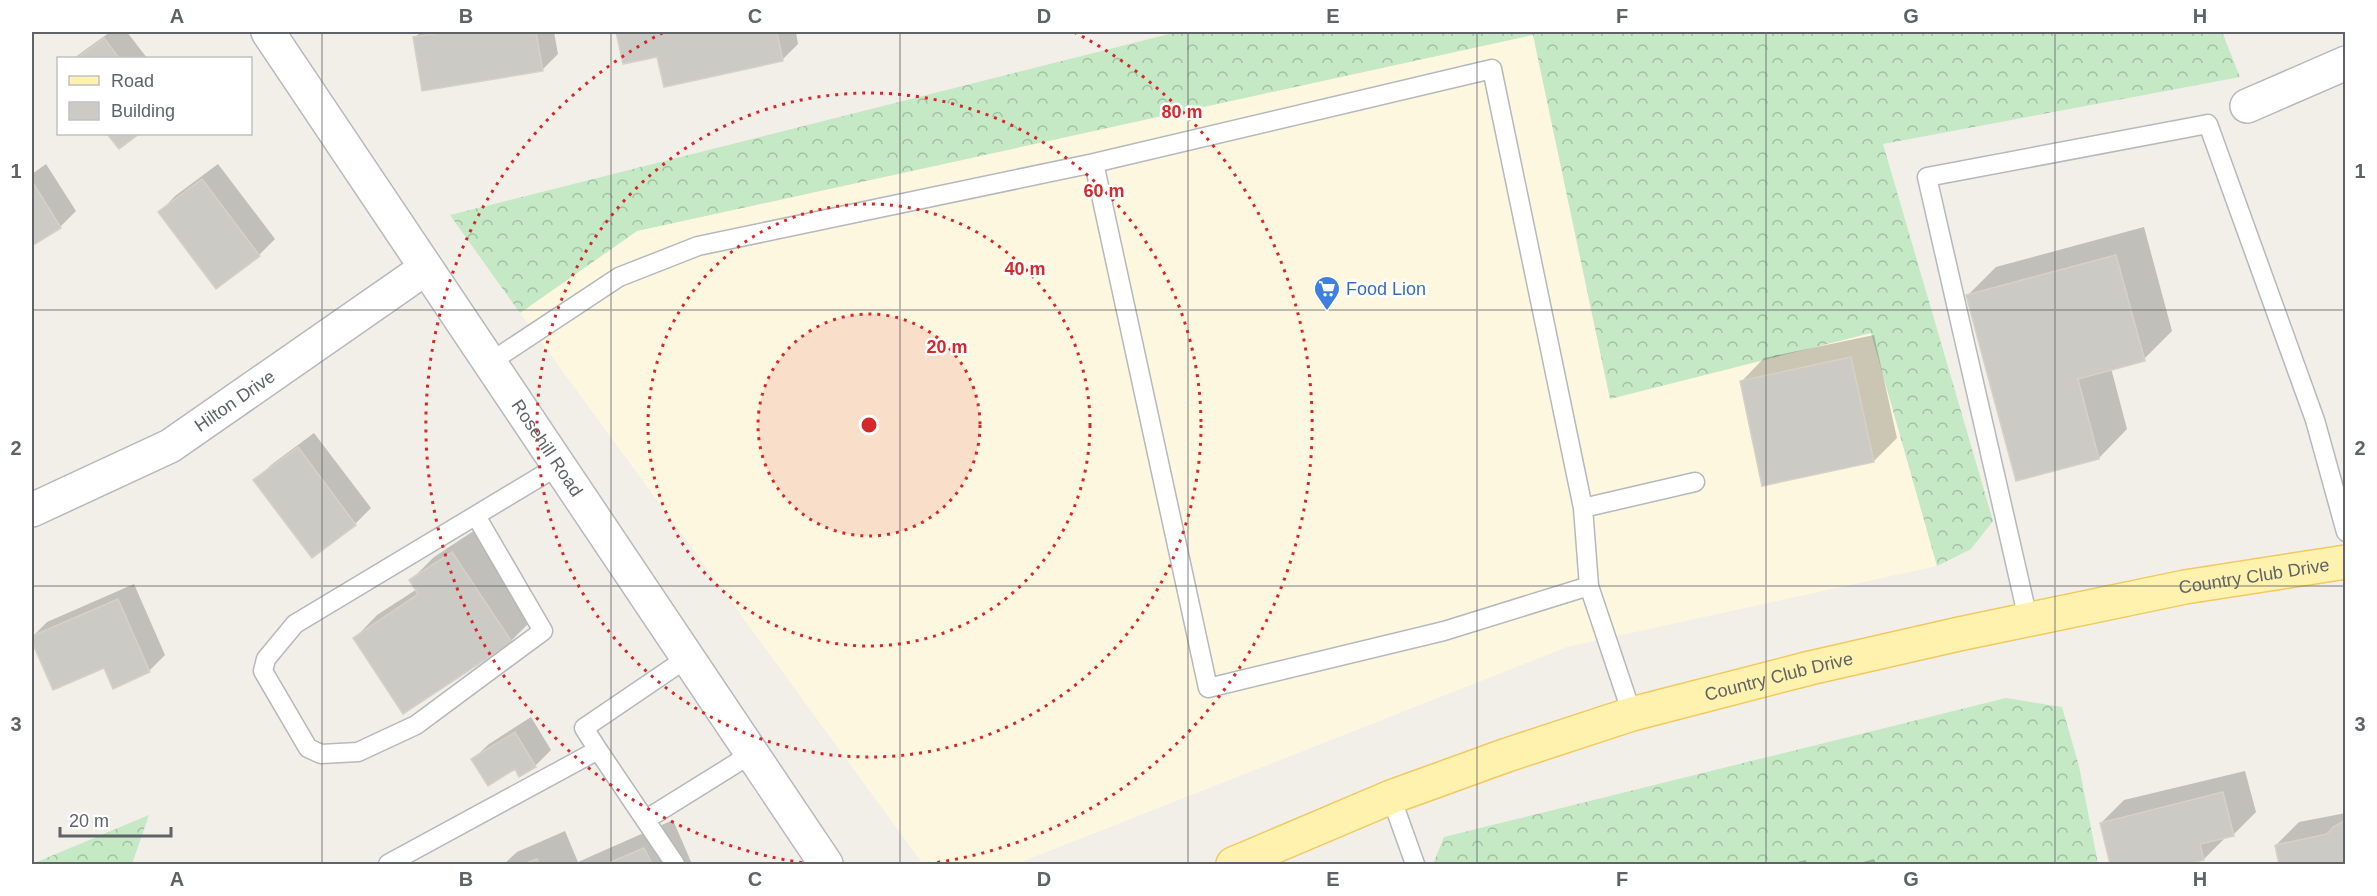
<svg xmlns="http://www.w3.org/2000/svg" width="2377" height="896" viewBox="0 0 2377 896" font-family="Arial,sans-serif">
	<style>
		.commercial { fill: #fef7e0 }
		.forest { fill: url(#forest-crowns) }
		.shadow { fill: #0003 }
		.building { fill: #cccac5; stroke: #d6d1c6; stroke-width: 1.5 }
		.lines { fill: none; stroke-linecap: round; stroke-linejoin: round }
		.service-casing { stroke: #b5b8bc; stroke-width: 21 }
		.minor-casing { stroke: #b5b8bc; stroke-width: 36 }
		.secondary-casing { stroke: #b6babf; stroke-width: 36 }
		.primary-casing { stroke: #f2c960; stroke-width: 36 }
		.service { stroke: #fff; stroke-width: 18 }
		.minor { stroke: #fff; stroke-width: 33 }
		.secondary { stroke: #fff; stroke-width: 33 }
		.primary { stroke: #fff2af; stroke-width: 33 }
		.grid { fill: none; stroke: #5f6368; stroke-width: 1.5; stroke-opacity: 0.55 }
		.ring { fill: none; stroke: #d62828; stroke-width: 3; stroke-dasharray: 3 6 }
		.labels { text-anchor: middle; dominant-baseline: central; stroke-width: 5; stroke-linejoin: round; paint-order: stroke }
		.shop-label { font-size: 18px; fill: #366cbe; stroke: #fff; text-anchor: start }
		.street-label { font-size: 18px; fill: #5f6368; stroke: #fff }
		.centre { fill: #d62828; stroke: #fff; stroke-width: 3 }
		.ring-label { font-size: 18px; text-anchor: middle; font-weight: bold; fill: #d62828; stroke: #fff; stroke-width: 5; stroke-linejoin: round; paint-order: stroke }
		.neatline { fill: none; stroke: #5f6368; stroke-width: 2 }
		.grid-label { font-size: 20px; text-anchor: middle; font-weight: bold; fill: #5f6368 }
	</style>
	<defs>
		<pattern id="forest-crowns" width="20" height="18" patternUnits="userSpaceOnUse" patternTransform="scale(1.5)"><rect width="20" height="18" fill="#c5e8c5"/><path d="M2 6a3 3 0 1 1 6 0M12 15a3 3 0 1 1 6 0" fill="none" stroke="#a3c0a4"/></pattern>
	</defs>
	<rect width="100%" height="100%" fill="#f1efe8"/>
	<path class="commercial" d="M1533,35L1610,399L1871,332L1937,566L1567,647L1016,864H923L520,313L637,231Z"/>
	<path class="forest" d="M1177,32H2222L2240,77L1883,144L1993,521L1971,549L1937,566L1871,333L1610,399L1533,35L637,231L520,313L450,215Z
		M2006,698L2062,707L2079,766L2098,864H1433L1444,837Z
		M149,815L132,864H32Z"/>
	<path class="shadow" d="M110,32H127L147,58H74Z
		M421,32H554L558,54L542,70L414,38Z
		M617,32H796L798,44L782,60L659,55L624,62Z
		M46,164L76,211L60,227L32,245V174Z
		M218,164L275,239L259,255L216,287L160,212L175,196Z
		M2144,227L2172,331L2144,359L2111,368L2127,429L2099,458L1968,295L1996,267Z
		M1874,335L1897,438L1874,461L1742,381L1764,358Z
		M314,433L371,508L355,524L255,481L271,465Z
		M475,530L534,618L511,641L355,638L377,615L417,589L411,580L434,557Z
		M134,584L165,655L149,671L104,666L54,688L32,637L47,622Z
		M531,717L551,750L535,766L520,775L515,767L473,759L489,744Z
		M2245,771L2256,812L2233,835L2226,837L2204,859L2180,864H2112L2101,823L2124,800Z
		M2346,813V864H2280L2276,845L2299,822Z
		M673,820L692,864H504L517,852L565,831L578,862Z
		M1874,859L1876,864H1856Z
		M1806,860L1807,864H1788Z"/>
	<path class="building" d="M448,32H536L543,71L422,91L413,37Z
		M616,32H777L783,61L664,87L657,57L623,64Z
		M104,38L119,58H77Z
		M107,134H139L119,149Z
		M202,179L260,256L216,289L158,212Z
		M32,181L61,228L32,246Z
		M2116,255L2145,361L2078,379L2099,459L2016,481L1966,295Z
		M1851,357L1874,462L1762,486L1740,381Z
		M298,447L356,525L312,558L253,480Z
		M452,552L512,642L403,714L353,638L418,594L409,580Z
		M118,599L150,672L113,689L104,668L53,690L32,642V636Z
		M515,732L536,767L519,777L515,769L488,786L471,759Z
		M2223,792L2234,836L2200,844L2204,860L2186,864H2110L2100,823Z
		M2346,820V864H2279L2275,845L2327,834L2333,827Z
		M644,848L652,864H606Z
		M537,859L539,864H523Z"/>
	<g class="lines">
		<defs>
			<path id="service" d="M1094,163L1492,69L1583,508L1589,586
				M489,363L619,277L698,246L1094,163L1208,688L1444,631L1589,586L1632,714
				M1583,508L1695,482
				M476,516L543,631L416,725L358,752L321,754L308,748L263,671L266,659L295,624L558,466
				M2028,619L1927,177L2208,124L2315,420L2346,532
				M598,750L584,728L687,658
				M1391,797L1415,864
				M645,820L751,754
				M388,864L598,750L675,864"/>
			<g id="minor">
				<path d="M2247,106L2346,63"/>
				<path id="s1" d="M32,510L170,446L426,268"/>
			</g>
			<g id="secondary">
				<path id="s2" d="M268,32L826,864"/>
			</g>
			<g id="primary">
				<path id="s3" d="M1233,864L1391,797L1507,755L1632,714L1810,668L1959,634L2185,587L2346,562"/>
			</g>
		</defs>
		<use href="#service" class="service-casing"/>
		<use href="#minor" class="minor-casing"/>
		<use href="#secondary" class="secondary-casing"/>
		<use href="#primary" class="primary-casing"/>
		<use href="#service" class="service"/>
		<use href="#minor" class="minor"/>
		<use href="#secondary" class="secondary"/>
		<use href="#primary" class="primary"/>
	</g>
	<path class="grid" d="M322,32V864M611,32V864M900,32V864M1188,32V864M1477,32V864M1766,32V864M2055,32V864M32,310H2346M32,586H2346"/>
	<circle cx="869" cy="425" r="111" fill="#d62828" fill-opacity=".12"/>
	<g class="ring">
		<circle cx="869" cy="425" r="111"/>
		<circle cx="869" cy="425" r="221"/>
		<circle cx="869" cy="425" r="332"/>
		<path d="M811 864A443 443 0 0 1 664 32M1074 32A443 443 0 0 1 927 864"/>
	</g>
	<defs>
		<symbol id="supermarket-pin" viewBox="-11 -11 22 30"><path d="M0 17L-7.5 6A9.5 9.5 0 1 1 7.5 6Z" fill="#3f7fe0" stroke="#fff"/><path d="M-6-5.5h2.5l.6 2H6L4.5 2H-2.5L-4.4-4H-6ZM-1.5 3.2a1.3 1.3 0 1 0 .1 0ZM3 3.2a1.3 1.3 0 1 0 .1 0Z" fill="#fff"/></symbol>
	</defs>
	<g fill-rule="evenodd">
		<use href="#supermarket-pin" x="1312" y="274" width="30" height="40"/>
	</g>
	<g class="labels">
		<g class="shop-label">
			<text x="1346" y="289">Food Lion</text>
		</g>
		<g class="street-label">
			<text stroke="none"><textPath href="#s1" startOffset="231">Hilton Drive</textPath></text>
			<text stroke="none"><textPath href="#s2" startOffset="501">Rosehill Road</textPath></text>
			<text stroke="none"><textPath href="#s3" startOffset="1064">Country Club Drive</textPath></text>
			<text stroke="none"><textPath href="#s3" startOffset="578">Country Club Drive</textPath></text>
		</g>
	</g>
	<circle cx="869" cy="425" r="9" class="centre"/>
	<g class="ring-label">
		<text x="1182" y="118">80 m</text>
		<text x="1104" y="197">60 m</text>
		<text x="1025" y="275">40 m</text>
		<text x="947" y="353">20 m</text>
	</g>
	<rect width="2377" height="896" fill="none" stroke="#ffffff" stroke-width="66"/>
	<rect x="57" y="57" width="195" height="78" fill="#ffffff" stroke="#bfc1c3" stroke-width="1.5"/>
	<rect x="69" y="76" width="30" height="9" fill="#fff2af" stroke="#bfc1c3" stroke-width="1.5"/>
	<text x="111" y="87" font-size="18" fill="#5f6368">Road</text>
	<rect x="69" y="102" width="30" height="18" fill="#cccac5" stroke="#bfc1c3" stroke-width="1.5"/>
	<text x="111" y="117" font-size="18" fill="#5f6368">Building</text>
	<path d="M60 827v9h111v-9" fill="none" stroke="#5f6368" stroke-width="3"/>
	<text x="69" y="827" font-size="18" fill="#5f6368" stroke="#ffffff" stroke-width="4.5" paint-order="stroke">20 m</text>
	<rect x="33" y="33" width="2311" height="830" class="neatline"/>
	<g class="grid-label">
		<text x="177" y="23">A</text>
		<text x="466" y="23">B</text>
		<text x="755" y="23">C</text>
		<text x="1044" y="23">D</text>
		<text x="1333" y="23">E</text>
		<text x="1622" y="23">F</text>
		<text x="1911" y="23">G</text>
		<text x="2200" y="23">H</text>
		<text x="16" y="178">1</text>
		<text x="2360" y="178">1</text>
		<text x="16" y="455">2</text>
		<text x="2360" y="455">2</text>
		<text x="16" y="731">3</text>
		<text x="2360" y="731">3</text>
		<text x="177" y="886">A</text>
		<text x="466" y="886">B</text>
		<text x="755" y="886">C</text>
		<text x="1044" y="886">D</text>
		<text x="1333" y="886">E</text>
		<text x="1622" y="886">F</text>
		<text x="1911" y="886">G</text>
		<text x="2200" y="886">H</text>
	</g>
</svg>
